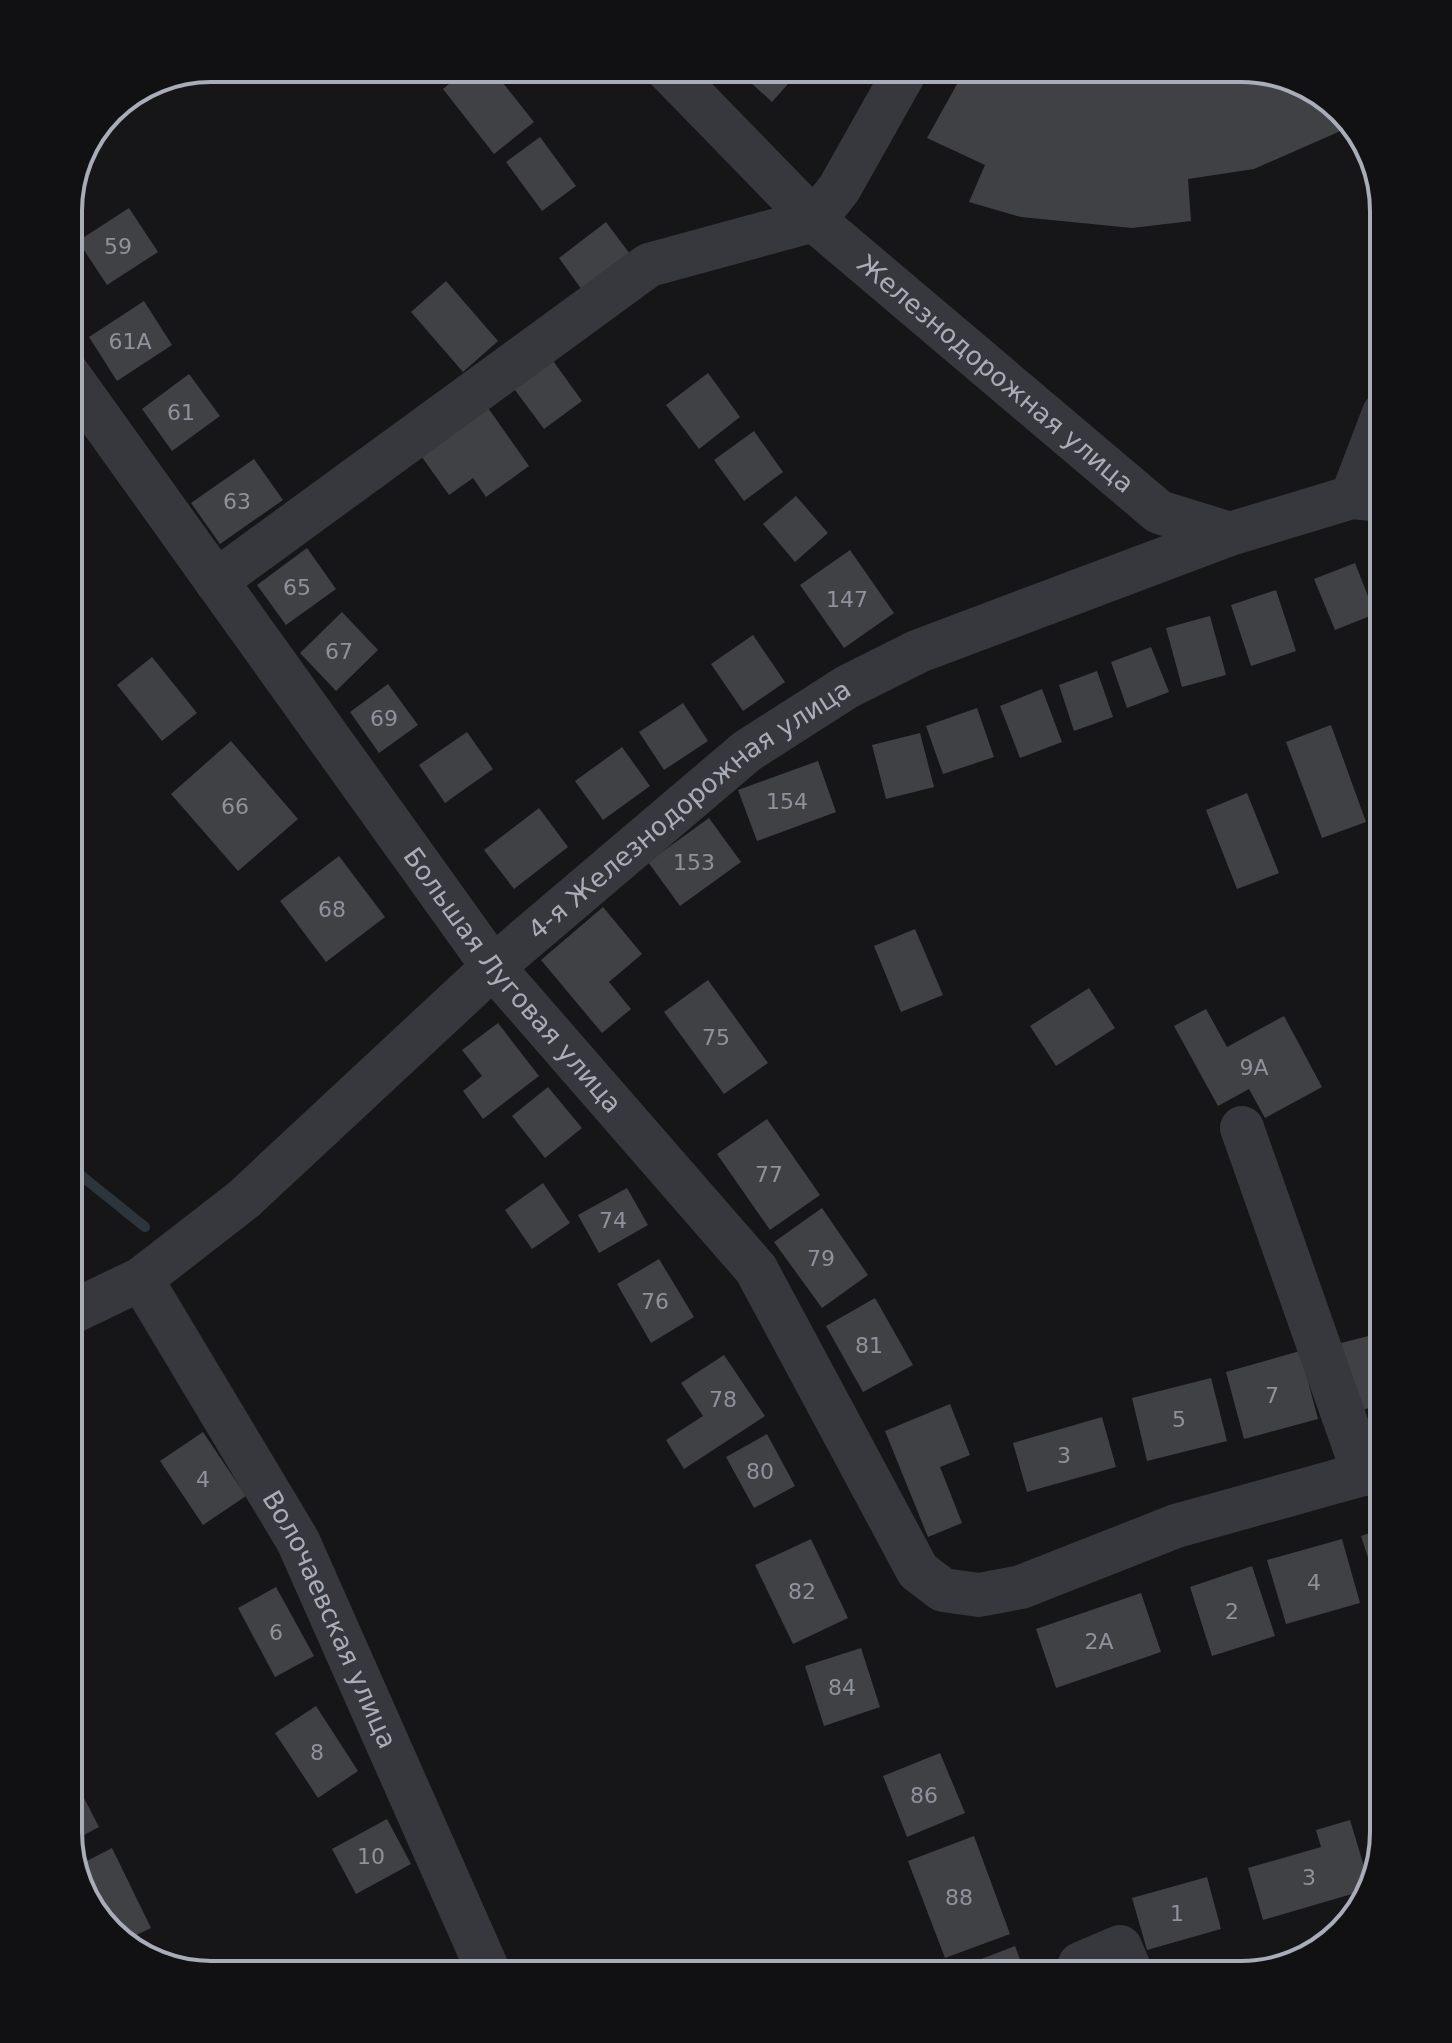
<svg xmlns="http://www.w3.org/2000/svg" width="1452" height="2043" viewBox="0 0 1452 2043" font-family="'DejaVu Sans',sans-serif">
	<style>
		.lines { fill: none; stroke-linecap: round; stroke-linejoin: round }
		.stream { stroke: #2c353c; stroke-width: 10 }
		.building { fill: #404145 }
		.minor { stroke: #37383d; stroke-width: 44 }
		.labels { text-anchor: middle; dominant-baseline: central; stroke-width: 6; stroke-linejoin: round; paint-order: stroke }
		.number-label { font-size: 22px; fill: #8e929b }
		.street-label { font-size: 26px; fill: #a8adb8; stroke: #111113 }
		.rim { fill: none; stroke: #a8adb8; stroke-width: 4 }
	</style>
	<rect width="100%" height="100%" fill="#161618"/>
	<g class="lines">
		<path class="stream" d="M68,1165L145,1227"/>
	</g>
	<path class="building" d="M429,68H451L437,79Z
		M468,68H491L534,122L494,154L443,89Z
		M735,68H802L772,102Z
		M966,68H1250L1313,87L1352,126L1254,169L1188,179L1191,221L1132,228L1021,217L969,202L985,165L927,138Z
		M540,137L576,186L542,211L506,162Z
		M129,208L158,252L107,285L78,241Z
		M606,222L630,254L582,290L559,258Z
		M446,281L498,341L463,372L411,312Z
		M144,301L172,345L117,381L89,337Z
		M551,358L582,401L544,429L512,386Z
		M708,373L740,417L699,449L666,405Z
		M189,374L220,416L172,451L142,409Z
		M486,405L529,466L486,497L473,478L449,495L419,453Z
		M754,431L783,472L744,501L714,460Z
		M254,459L283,500L220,544L191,503Z
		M796,496L828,533L795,562L763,524Z
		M307,548L336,589L286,625L257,585Z
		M850,550L894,613L844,648L800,585Z
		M1355,563L1375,614L1335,630L1314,579Z
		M1276,590L1296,651L1251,666L1231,605Z
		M342,612L378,650L336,691L300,653Z
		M1210,616L1226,675L1182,687L1166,628Z
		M753,635L785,682L743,711L711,664Z
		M1151,647L1169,692L1127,708L1111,662Z
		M152,657L197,713L162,741L117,685Z
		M1097,671L1113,717L1074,731L1059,685Z
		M388,684L418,725L379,753L350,712Z
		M1042,689L1062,742L1020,758L1000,706Z
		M683,703L708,741L664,770L639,732Z
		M977,708L994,757L943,774L926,726Z
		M1331,725L1366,822L1322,838L1286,742Z
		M467,732L493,769L445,803L419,765Z
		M920,733L934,787L886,799L872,745Z
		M231,741L298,819L238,871L171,794Z
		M622,747L650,786L603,820L575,781Z
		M818,761L836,812L757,841L738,790Z
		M1247,793L1279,873L1237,889L1206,810Z
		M539,808L568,847L514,889L484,850Z
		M709,818L741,862L680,906L648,862Z
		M339,856L385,917L326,962L280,901Z
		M603,907L642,954L609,982L631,1009L602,1033L541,960Z
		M915,929L943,995L901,1012L874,946Z
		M708,980L768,1063L724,1094L664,1012Z
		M1089,988L1115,1028L1056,1066L1030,1026Z
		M1206,1009L1227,1047L1284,1016L1322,1087L1265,1118L1249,1089L1218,1106L1174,1026Z
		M498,1023L539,1076L483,1119L463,1091L482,1076L462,1050Z
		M548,1087L582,1128L545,1158L512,1116Z
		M767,1119L820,1195L770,1230L717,1154Z
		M543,1183L570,1223L532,1249L505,1210Z
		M627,1188L648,1225L599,1253L578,1215Z
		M822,1208L868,1275L822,1308L774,1242Z
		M659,1259L694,1317L651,1343L617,1284Z
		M875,1298L913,1365L863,1392L826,1326Z
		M1384,1332V1404L1358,1411L1341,1343Z
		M1300,1351L1318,1419L1244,1439L1226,1372Z
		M724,1355L765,1416L684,1469L666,1440L703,1416L681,1383Z
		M1211,1378L1227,1441L1147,1461L1132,1398Z
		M950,1404L970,1455L940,1467L962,1523L928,1537L885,1431Z
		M1102,1417L1116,1467L1027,1492L1013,1443Z
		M203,1432L246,1496L203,1525L160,1461Z
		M767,1434L795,1486L754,1508L726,1457Z
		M1384,1528V1604H1383L1361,1536Z
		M811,1539L848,1618L793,1644L755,1565Z
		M1342,1539L1360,1603L1286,1624L1267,1560Z
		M1252,1566L1275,1636L1212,1656L1190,1587Z
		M276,1587L314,1656L275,1677L238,1608Z
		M1141,1593L1161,1652L1056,1688L1036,1629Z
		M861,1648L880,1707L824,1726L805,1666Z
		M316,1706L358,1771L318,1798L275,1733Z
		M940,1753L965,1813L907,1837L883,1776Z
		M68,1767L99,1827L71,1842L68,1832Z
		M387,1819L411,1864L356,1894L332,1849Z
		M1350,1820L1370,1886L1369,1889L1263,1920L1248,1868L1321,1847L1316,1830Z
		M974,1836L1010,1934L945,1958L908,1861Z
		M112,1848L151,1928L124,1941L87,1904L77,1866Z
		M1207,1877L1221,1929L1147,1950L1132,1898Z
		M1015,1946L1026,1975H976L971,1963Z"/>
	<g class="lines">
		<g class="minor">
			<path id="s1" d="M666,68L814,220L1159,512L1230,534L1352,497L1384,500"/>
			<path id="s2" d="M68,374L493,967L756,1269L918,1571L943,1590L979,1595L1021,1587L1176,1526L1384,1468"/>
			<path d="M1352,497L1384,413"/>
			<path d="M216,581L649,265L814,220L839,189L907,68"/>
			<path d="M1242,1128L1364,1474"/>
			<path id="s3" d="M141,1279L298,1541L490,1975"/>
			<path id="s4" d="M68,1314L141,1279L244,1199L493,967L747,751L847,687L919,651L1230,534"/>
			<path d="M1084,1975L1080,1964L1120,1947L1132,1975"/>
		</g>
	</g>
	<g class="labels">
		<g class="number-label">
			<text x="118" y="246">59</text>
			<text x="130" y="341">61А</text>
			<text x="181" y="412">61</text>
			<text x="237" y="501">63</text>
			<text x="297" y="587">65</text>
			<text x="847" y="599">147</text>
			<text x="339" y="651">67</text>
			<text x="384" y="718">69</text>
			<text x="787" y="801">154</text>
			<text x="235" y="806">66</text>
			<text x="694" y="862">153</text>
			<text x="332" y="909">68</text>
			<text x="716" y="1037">75</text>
			<text x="1254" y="1067">9А</text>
			<text x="769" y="1174">77</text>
			<text x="613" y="1220">74</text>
			<text x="821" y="1258">79</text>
			<text x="655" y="1301">76</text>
			<text x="869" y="1345">81</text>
			<text x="1272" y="1395">7</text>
			<text x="723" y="1399">78</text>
			<text x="1179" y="1419">5</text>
			<text x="1064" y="1455">3</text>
			<text x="760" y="1471">80</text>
			<text x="203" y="1479">4</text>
			<text x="1314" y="1582">4</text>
			<text x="802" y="1591">82</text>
			<text x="1232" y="1611">2</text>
			<text x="276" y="1632">6</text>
			<text x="1099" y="1641">2А</text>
			<text x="842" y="1687">84</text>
			<text x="317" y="1752">8</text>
			<text x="924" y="1795">86</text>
			<text x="371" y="1856">10</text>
			<text x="1309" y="1877">3</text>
			<text x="959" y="1897">88</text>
			<text x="1177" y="1913">1</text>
		</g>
		<g class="street-label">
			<text stroke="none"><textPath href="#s1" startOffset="450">Железнодорожная улица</textPath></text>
			<text stroke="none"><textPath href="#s4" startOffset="804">4-я Железнодорожная улица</textPath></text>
			<text stroke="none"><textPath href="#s2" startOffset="752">Большая Луговая улица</textPath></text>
			<text stroke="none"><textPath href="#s3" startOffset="390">Волочаевская улица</textPath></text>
		</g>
	</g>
	<path d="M0 0H1452V2043H0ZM211 82H1241A129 129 0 0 1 1370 211V1832A129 129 0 0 1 1241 1961H211A129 129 0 0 1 82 1832V211A129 129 0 0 1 211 82Z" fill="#111113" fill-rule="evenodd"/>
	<path class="rim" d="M211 82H1241A129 129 0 0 1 1370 211V1832A129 129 0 0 1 1241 1961H211A129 129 0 0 1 82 1832V211A129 129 0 0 1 211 82Z"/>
</svg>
